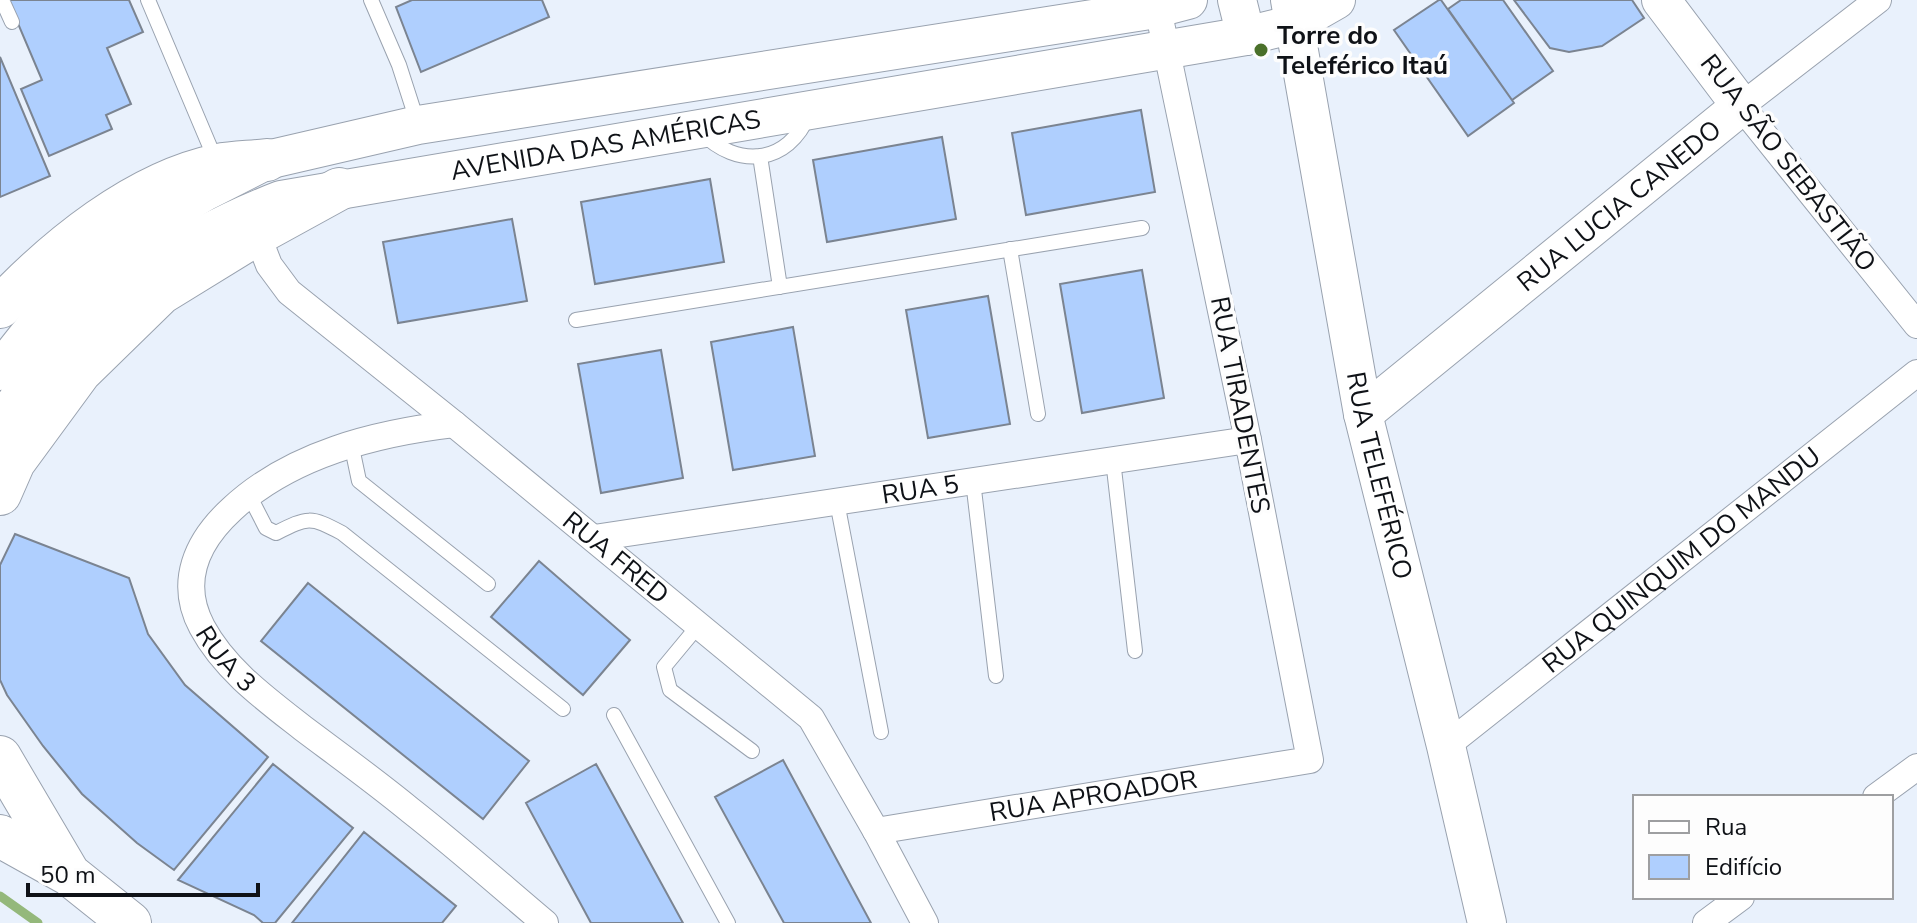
<svg xmlns="http://www.w3.org/2000/svg" width="1917" height="923" viewBox="0 0 1917 923" font-family="'Nunito Sans',sans-serif">
	<style>
		.lines { fill: none; stroke-linecap: round; stroke-linejoin: round }
		.stream { stroke: #94b87b; stroke-width: 9 }
		.building { fill: #afcffe; stroke: #7b8491; stroke-width: 2 }
		.lane-casing { stroke: #99a2af; stroke-width: 16 }
		.street-casing { stroke: #99a2af; stroke-width: 28 }
		.secondary-casing { stroke: #99a2af; stroke-width: 40 }
		.primary-casing { stroke: #99a2af; stroke-width: 44 }
		.lane { stroke: #fff; stroke-width: 14 }
		.street { stroke: #fff; stroke-width: 26 }
		.secondary { stroke: #fff; stroke-width: 38 }
		.primary { stroke: #fff; stroke-width: 42 }
		.poi-dot { fill: #4a702a; stroke: #fdfdfd; stroke-width: 3 }
		.labels { text-anchor: middle; dominant-baseline: central; stroke-width: 7; stroke-linejoin: round; paint-order: stroke }
		.poi-label { font-size: 26px; font-weight: bold; fill: #0f1217; stroke: #fdfdfd; text-anchor: start }
		.street-label { font-size: 26px; fill: #0f1217; stroke: #fdfdfd }
	</style>
	<rect width="100%" height="100%" fill="#e9f1fc"/>
	<g class="lines">
		<path class="stream" d="M0,896L38,923"/>
	</g>
	<path class="building" d="M8,0H129L143,32L107,48L131,104L106,115L112,129L49,156L21,89L42,80Z
		M412,0H542L549,17L421,72L396,7Z
		M1439,0H1441L1514,103L1468,136L1394,30Z
		M1461,0H1503L1553,71L1512,100L1448,9Z
		M1514,0H1632L1644,18L1602,46L1569,52L1550,48Z
		M0,57L50,176L0,197Z
		M1141,110L1155,192L1026,215L1012,133Z
		M942,137L956,219L827,242L813,160Z
		M710,179L724,262L595,284L581,202Z
		M512,219L527,301L398,323L383,242Z
		M1142,270L1164,398L1082,413L1060,284Z
		M988,296L1010,424L928,438L906,310Z
		M793,327L815,456L733,470L711,342Z
		M661,350L683,478L601,493L578,364Z
		M15,534L129,578L148,634L185,685L268,757L174,870L137,843L82,794L43,746L7,695L0,680V565Z
		M539,561L630,640L583,695L491,617Z
		M308,583L529,761L483,819L261,641Z
		M783,760L871,923H784L715,797Z
		M273,764L353,828L275,923H263L254,915L178,880Z
		M596,764L683,923H591L526,803Z
		M364,832L456,906L442,923H292Z"/>
	<g class="lines">
		<defs>
			<path id="lane" d="M2,0L12,22
				M148,0L216,161
				M371,0L399,65L418,124
				M701,132C737,169 788,165 809,114
				M760,156L780,287
				M1010,249L1038,414
				M576,320L1142,228
				M351,443L359,481L488,584
				M1113,460L1135,651
				M973,481L996,676
				M248,493L266,528L276,533C308,517 310,516 342,533L563,709
				M837,502L881,732
				M698,626L664,667L670,690L752,751
				M614,715L728,923"/>
			<g id="street">
				<path d="M1878,0L1741,106L1917,325"/>
				<path id="s1" d="M257,234L269,265L289,292L454,424L811,718L876,831L925,923"/>
				<path id="s2" d="M454,424C376,433 291,454 232,509C197,541 178,582 202,627C225,670 267,700 304,729C340,756 376,782 410,810C456,846 500,885 545,923"/>
				<path id="s3" d="M594,538L1248,440"/>
				<path id="s4" d="M1446,746L1917,373"/>
				<path d="M1876,797L1917,767"/>
				<path id="s5" d="M876,831L1310,760L1248,440L1158,9"/>
				<path d="M1706,923L1741,897"/>
			</g>
			<g id="secondary">
				<path d="M1237,0L1246,36"/>
				<path id="s6" d="M1290,0L1363,414L1446,746L1487,923"/>
				<path d="M0,371L46,313L91,271L155,222L204,192L267,160L418,125L1150,10L1188,0"/>
				<path id="s7" d="M1363,414L1741,106L1661,0"/>
				<path id="s8" d="M0,430C59,319 167,244 281,200L1246,36L1294,24L1336,0"/>
			</g>
			<path id="primary" d="M0,307C56,248 136,182 218,165C234,162 251,162 267,160
				M0,494L14,462L80,372L161,293L257,234L339,189
				M0,757L69,874
				M0,836L70,875L130,923"/>
		</defs>
		<use href="#lane" class="lane-casing"/>
		<use href="#street" class="street-casing"/>
		<use href="#secondary" class="secondary-casing"/>
		<use href="#primary" class="primary-casing"/>
		<use href="#lane" class="lane"/>
		<use href="#street" class="street"/>
		<use href="#secondary" class="secondary"/>
		<use href="#primary" class="primary"/>
	</g>
	<circle class="poi-dot" cx="1261" cy="50" r="8"/>
	<g class="labels">
		<g class="poi-label">
			<text x="1277" y="35">Torre do<tspan x="1277" dy="30">Teleférico Itaú</tspan></text>
		</g>
		<g class="street-label">
			<text stroke="none"><textPath href="#s8" startOffset="700">AVENIDA DAS AMÉRICAS</textPath></text>
			<text transform="translate(1788 163) rotate(52)">RUA SÃO SEBASTIÃO</text>
			<text stroke="none"><textPath href="#s7" startOffset="330">RUA LUCIA CANEDO</textPath></text>
			<text transform="translate(1240 405) rotate(79)">RUA TIRADENTES</text>
			<text stroke="none"><textPath href="#s6" startOffset="484">RUA TELEFÉRICO</textPath></text>
			<text stroke="none"><textPath href="#s3" startOffset="330">RUA 5</textPath></text>
			<text stroke="none"><textPath href="#s1" startOffset="488">RUA FRED</textPath></text>
			<text stroke="none"><textPath href="#s4" startOffset="300">RUA QUINQUIM DO MANDU</textPath></text>
			<text stroke="none"><textPath href="#s2" startOffset="414">RUA 3</textPath></text>
			<text stroke="none"><textPath href="#s5" startOffset="220">RUA APROADOR</textPath></text>
		</g>
	</g>
	<rect x="1633" y="795" width="260" height="104" fill="#fdfdfd" stroke="#9e9fa1" stroke-width="2"/>
	<rect x="1649" y="821" width="40" height="12" fill="#ffffff" stroke="#9e9fa1" stroke-width="2"/>
	<text x="1705" y="835" font-size="24" fill="#0f1217">Rua</text>
	<rect x="1649" y="855" width="40" height="24" fill="#afcffe" stroke="#9e9fa1" stroke-width="2"/>
	<text x="1705" y="875" font-size="24" fill="#0f1217">Edifício</text>
	<path d="M28 883v12h230v-12" fill="none" stroke="#0f1217" stroke-width="4"/>
	<text x="40" y="883" font-size="24" fill="#0f1217" stroke="#fdfdfd" stroke-width="6" paint-order="stroke">50 m</text>
</svg>
